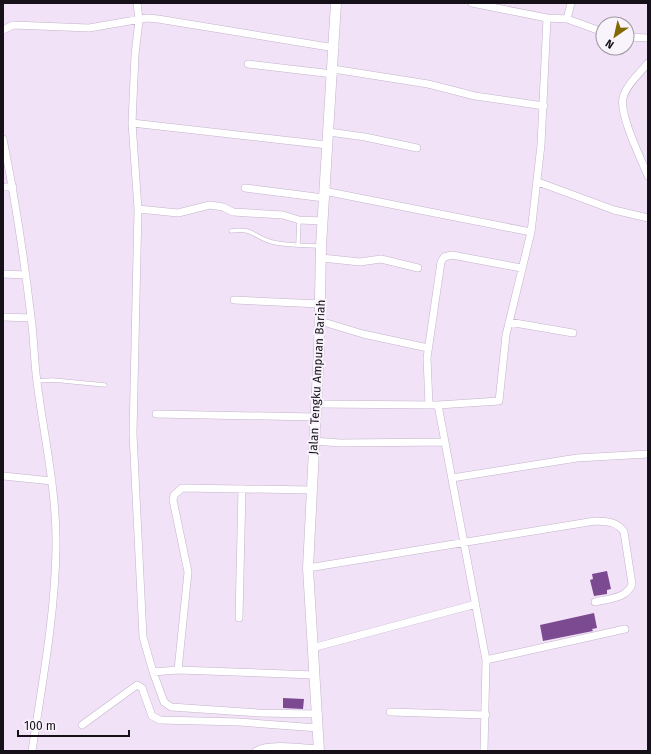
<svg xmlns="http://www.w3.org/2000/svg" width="651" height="754" viewBox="0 0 651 754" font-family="'Fira Sans',sans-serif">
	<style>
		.building { fill: #7c4a91 }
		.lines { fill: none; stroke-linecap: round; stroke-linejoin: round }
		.service-casing { stroke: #c2b4c9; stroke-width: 4.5 }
		.minor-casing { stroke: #c2b4c9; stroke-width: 8 }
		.secondary-casing { stroke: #c2b4c9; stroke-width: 11 }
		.service { stroke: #fff; stroke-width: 3.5 }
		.minor { stroke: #fff; stroke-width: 7 }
		.secondary { stroke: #fff; stroke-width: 10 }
		.labels { text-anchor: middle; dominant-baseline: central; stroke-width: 4; stroke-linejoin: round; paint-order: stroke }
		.street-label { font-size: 12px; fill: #161119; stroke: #f9f3fc }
	</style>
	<rect width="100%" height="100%" fill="#f1e2f8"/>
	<path class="building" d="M607,571L611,589L607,590V594L594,596L590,580L593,579L592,574Z
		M594,613L597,628L592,629L593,631L543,641L540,625Z
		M283,698L304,699L303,709L283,708Z"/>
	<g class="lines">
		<defs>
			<path id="service" d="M231,231C253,227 255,238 272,242C287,246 305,245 320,246
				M298,244L299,220
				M36,381L53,380L105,385"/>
			<path id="minor" d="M137,3L139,20L135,55L132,123L138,209L133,434L143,637L153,672L178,670L314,675
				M472,3L547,18L567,19L571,3
				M567,19L603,32
				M3,30L13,25L89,28L147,18L158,19L335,48
				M627,37L648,38
				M648,63C640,73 626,85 623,98C619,114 641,159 648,176
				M248,64L333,74
				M333,69L428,84L475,96L544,106
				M132,123L327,145
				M329,132L365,137L417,148
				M3,139C15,198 24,257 31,317C34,338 34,360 37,382C44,437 57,492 56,548C55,616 42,684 32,751
				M538,182L614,210L648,218
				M3,187H13
				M245,188L324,198
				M138,209L178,213L210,205L223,207L233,212L283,215L299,220L323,221
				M531,232L541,145L547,18
				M322,258L360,262L381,259L418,268
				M3,274L26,275
				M234,300L320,304
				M3,317L31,318
				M320,321L363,334L428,348
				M509,322L573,333
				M316,404L438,405L499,401L506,335L531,232L324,191
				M429,405L427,358L441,262L444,257L452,255L521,268
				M438,405L486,660L484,751
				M156,414L315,417
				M314,441L340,443L445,442
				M3,476L52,481
				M452,478L577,458L648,454
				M308,568L595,521C607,522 617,521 624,532L632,584C628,598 608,599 595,602
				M239,618L242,489
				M312,648L476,604
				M486,660L625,629
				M178,670L188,572L173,500L174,495L182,488L312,490
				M153,672L164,702L171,707L259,713L318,714
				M390,712L486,715
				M82,725L137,685L142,688L152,716L160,720L239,722L318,728
				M256,751C270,743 302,748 319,749"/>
			<path id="secondary" d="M319,751L308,568L319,350L321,246L336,3"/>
		</defs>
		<use href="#service" class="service-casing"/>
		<use href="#minor" class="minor-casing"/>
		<use href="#secondary" class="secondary-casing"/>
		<use href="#service" class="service"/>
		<use href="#minor" class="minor"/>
		<use href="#secondary" class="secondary"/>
	</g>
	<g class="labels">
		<g class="street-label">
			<text transform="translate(317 377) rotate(-87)">Jalan Tengku Ampuan Bariah</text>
		</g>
	</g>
	<rect width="651" height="754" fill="none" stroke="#161119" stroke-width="8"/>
	<g transform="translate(615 36) rotate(214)"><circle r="19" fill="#f9f3fc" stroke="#9e99a1"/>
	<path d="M0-3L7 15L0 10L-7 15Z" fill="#826901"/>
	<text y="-6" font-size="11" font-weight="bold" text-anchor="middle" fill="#161119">N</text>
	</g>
	<path d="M18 730v6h111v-6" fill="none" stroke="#161119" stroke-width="2"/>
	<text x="24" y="730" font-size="12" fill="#161119" stroke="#f9f3fc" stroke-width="3" paint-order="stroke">100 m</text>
</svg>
